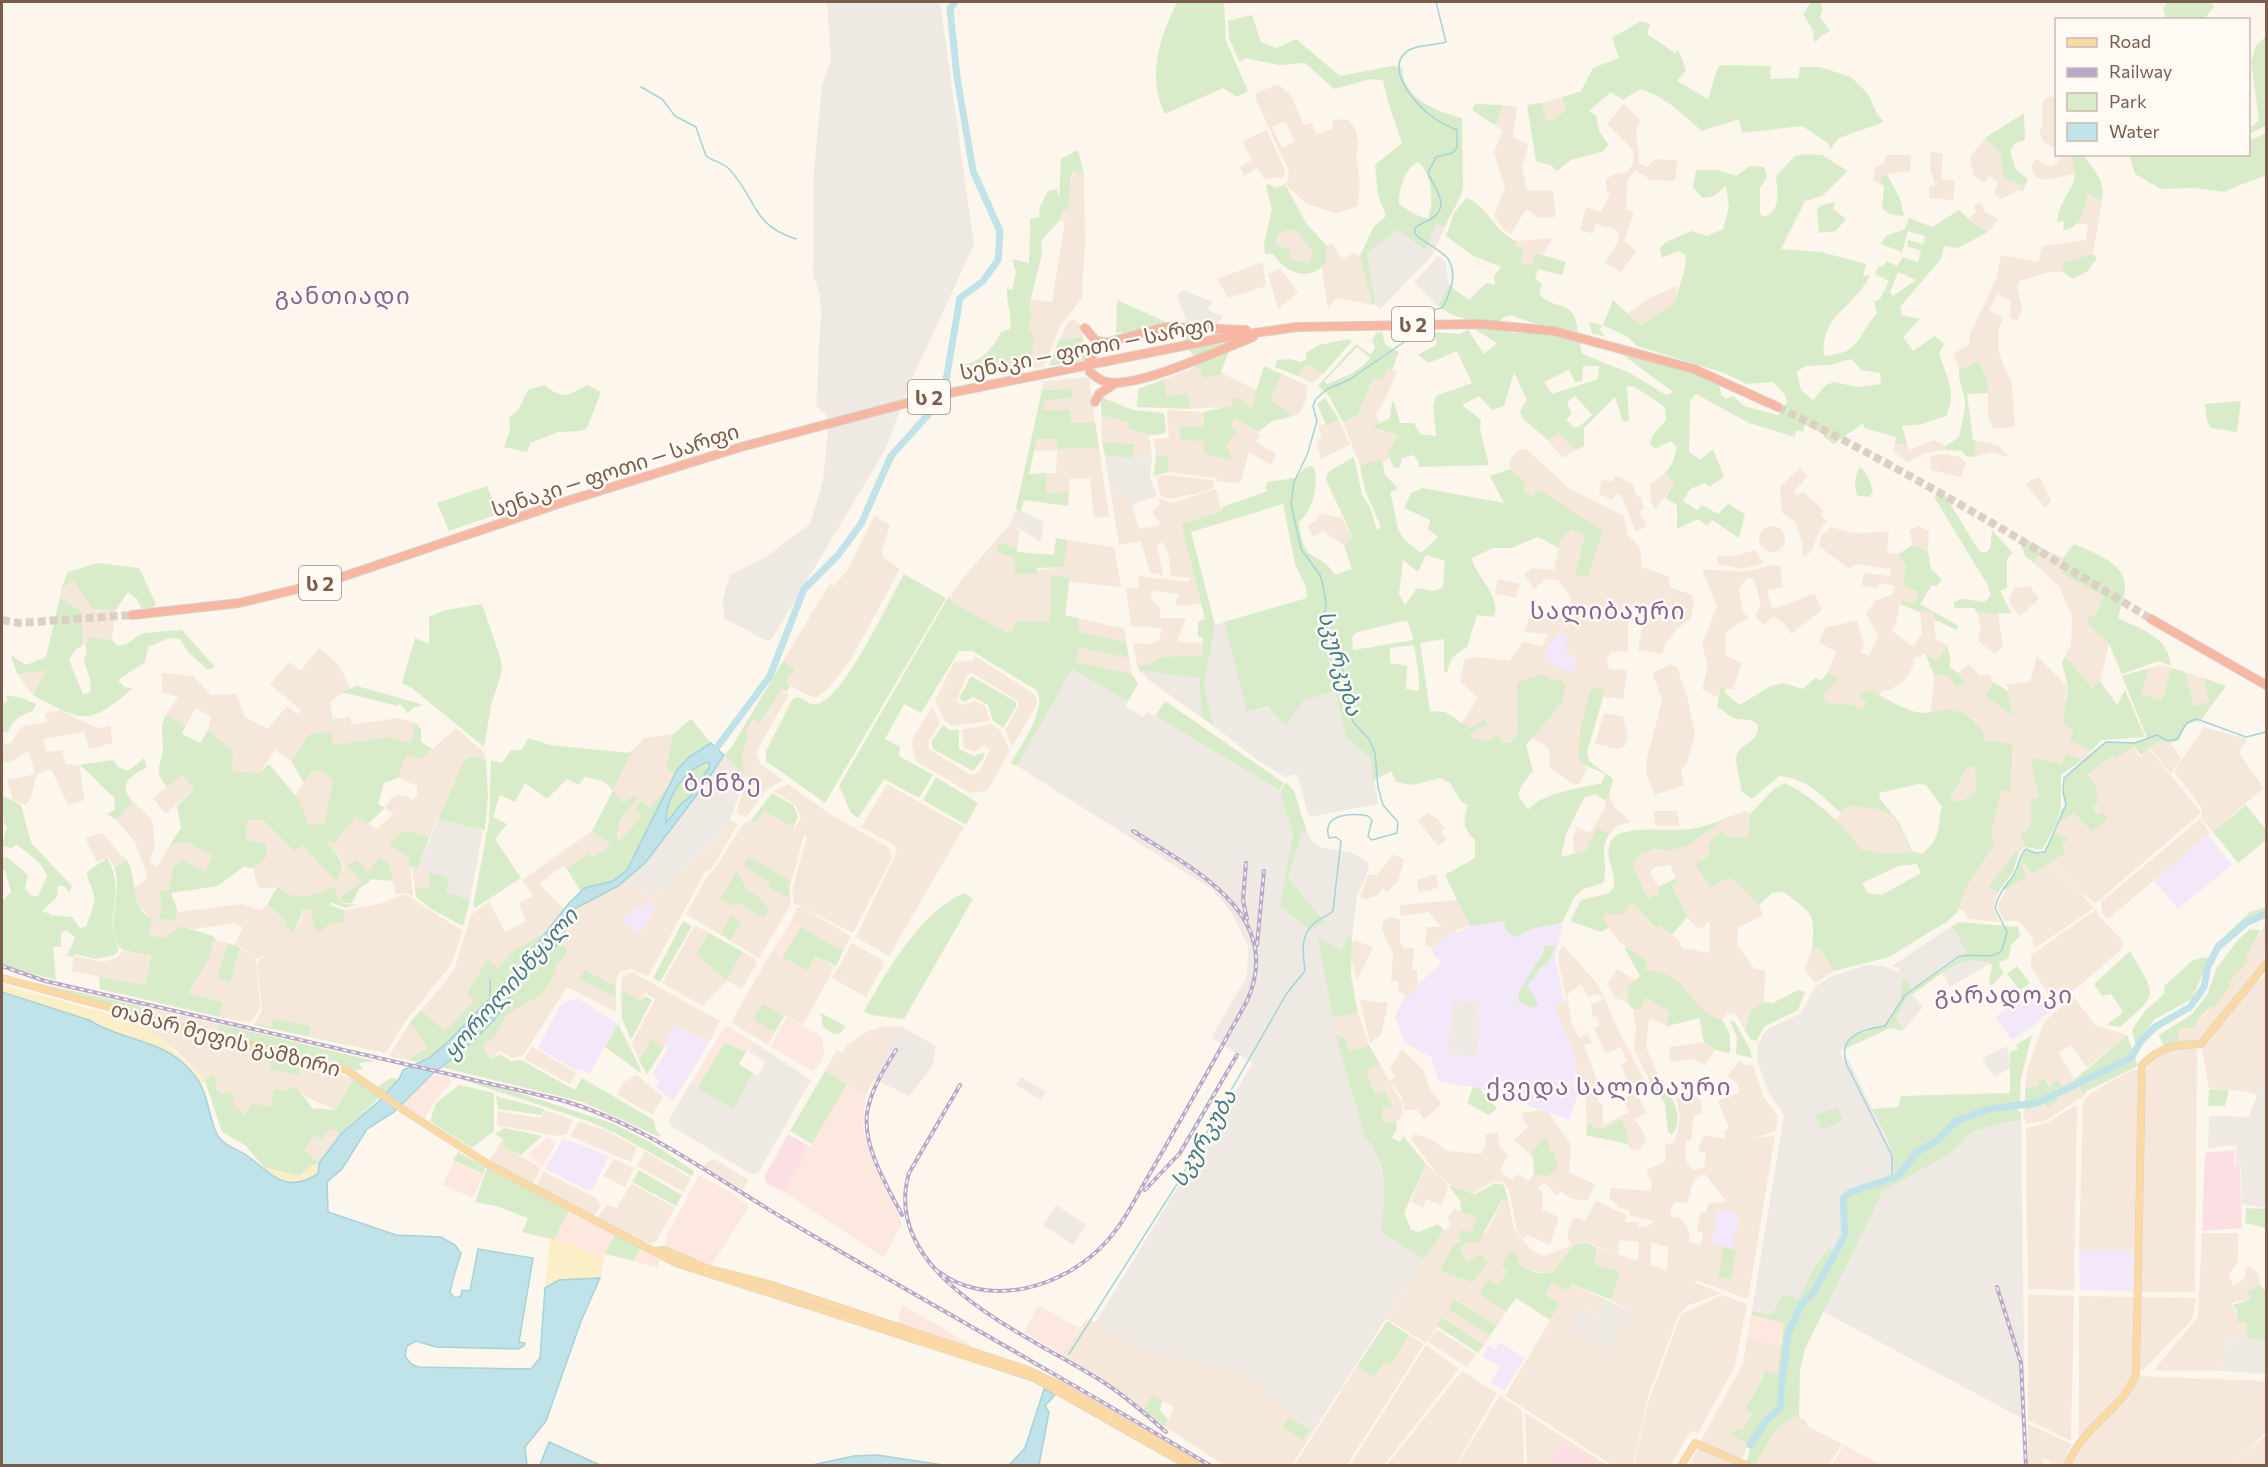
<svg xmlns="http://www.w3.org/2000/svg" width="2268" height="1467" viewBox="0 0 2268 1467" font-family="Commissioner,'Noto Sans Georgian',sans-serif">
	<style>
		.residential { fill: #f5e8da; fill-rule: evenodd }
		.commercial { fill: #fde8e0 }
		.industrial { fill: #efe9e4 }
		.education { fill: #f3e8fa; fill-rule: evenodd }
		.medical { fill: #fbdfe3 }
		.green { fill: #d8ecc9; fill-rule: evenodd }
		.sand { fill: #fcefc7 }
		.water { fill: #bfe3e8; stroke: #a5d3da; stroke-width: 1.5; fill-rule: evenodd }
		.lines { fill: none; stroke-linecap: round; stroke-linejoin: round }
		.stream { stroke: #a5d3da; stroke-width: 1.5 }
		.river { stroke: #bfe3e8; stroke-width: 7 }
		.highway-tunnel { stroke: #dcd0c4; stroke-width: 8; stroke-dasharray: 8 4; stroke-linecap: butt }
		.major-casing { stroke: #dad1cd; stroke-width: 8 }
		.highway-casing { stroke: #dad1cd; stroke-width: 10 }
		.major { stroke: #fbd9a5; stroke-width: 7 }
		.highway { stroke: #f7b7a3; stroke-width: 8 }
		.rail-casing { stroke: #b9a8c9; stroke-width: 4 }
		.rail { stroke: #fffaf3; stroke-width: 1.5; stroke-dasharray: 4.5; stroke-linecap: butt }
		.labels { text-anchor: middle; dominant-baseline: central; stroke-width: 5; stroke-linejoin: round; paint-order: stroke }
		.shield { fill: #fffaf3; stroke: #a28b7f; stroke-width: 1.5 }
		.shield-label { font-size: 20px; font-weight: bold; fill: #7a5c4d }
		.street-label { font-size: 21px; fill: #7a5c4d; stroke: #fffaf3 }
		.water-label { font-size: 22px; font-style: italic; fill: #437c86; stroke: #fffaf3 }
		.quarter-label { font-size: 24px; letter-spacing: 1.5px; fill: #846695; stroke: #fffaf3 }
	</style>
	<rect width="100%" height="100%" fill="#fdf6ec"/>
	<path class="residential" d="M1278,84L1290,94L1304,125L1312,123L1316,134L1332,129L1333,120L1347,119L1355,128L1359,143L1356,157L1360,183L1358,206L1336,213L1307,204L1285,184L1289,178L1288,169L1256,100V93ZM1285,121L1295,141L1282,148L1272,127Z
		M2050,96L2055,99L2056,149L2043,141L2039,130L2042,126L2043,101Z
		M1562,97L1566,110L1552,121L1546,120L1542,103Z
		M1624,103L1641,122L1636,128L1639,163L1647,167L1655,159L1677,160L1675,181L1651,180L1635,170L1628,179L1626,210L1634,212L1624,241L1636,251L1621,272L1605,263L1619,240L1617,230L1596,224L1593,234L1580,230L1586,207L1601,212L1610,194L1606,190V180L1612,175L1627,172L1634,162L1633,150L1607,124Z
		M1503,105L1517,107L1513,137L1528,145L1522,167L1527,190L1553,191L1556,217L1539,218L1526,209L1511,234L1504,230L1494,216L1505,188L1494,152L1503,131L1495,125Z
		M1267,130L1285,171L1284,177L1264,179L1257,168L1244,176L1240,167L1252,160L1242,141Z
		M1985,138L2000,153L2004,178L2025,186L2023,192L2017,190L2002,199L1994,195L1998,182L1989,176L1984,183L1973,175L1970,157Z
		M1931,152L1943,153L1941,179L1955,181L1953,200L1929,198L1930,186H1936L1930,168Z
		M1886,155H1911L1910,171L1887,174L1883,176L1880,184L1873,181L1875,168L1884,163Z
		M2064,155H2075L2072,159L2077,173L2046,180L2037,178L2031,169L2035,159L2052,167Z
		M1074,172L1084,175L1085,241L1082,298L1060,326L1044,367L1026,370L1031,363V332L1028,329L1032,317L1029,306L1031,299L1052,302L1065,222L1061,219V210Z
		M2088,194L2102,201L2093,254L2063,263V272H2050L2019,281L2017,287L2022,307L2018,321L2010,318L2011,301L1998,294L1989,310L2003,318L1998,332L1999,353L2012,385L2015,427L1994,428L1988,419V384L1978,361L1959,370L1954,353L1970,344L1969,337L1996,279L2001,255L2038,262L2042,246L2086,240L2088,224H2077Z
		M1981,202L1985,212L1999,219L1988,232L1973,223L1969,217L1976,213L1974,205Z
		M1286,230L1297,231L1313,253L1308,265L1290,259V250L1276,244L1277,237Z
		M1553,238L1543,254L1536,253L1532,265L1520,263L1515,246L1517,241Z
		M1333,244L1342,259L1354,253L1360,256L1372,305L1336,298L1328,309L1322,268L1326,263V245Z
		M1263,262L1266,286L1228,298L1217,279Z
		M1280,269L1298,292L1278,309L1268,274Z
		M1677,286L1676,301L1641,327L1628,313L1651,297Z
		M1074,319L1082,326L1083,337L1059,340L1068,322Z
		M1306,363L1323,374L1312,383L1298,376Z
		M1200,366L1203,379L1224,374L1257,390L1251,408L1234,406L1221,410L1219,407L1191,409L1188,393L1167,396L1164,379Z
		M1387,368L1397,371L1387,396L1376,414L1381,425L1377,430L1399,436L1387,452L1389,455L1388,460L1360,466L1343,422L1357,416L1373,378Z
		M1282,374L1308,386L1305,402L1299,414L1290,417V413L1270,400Z
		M1089,377L1095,422L1071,423L1043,410L1045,401L1072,398L1071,388L1042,390L1044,381Z
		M1167,410L1203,412V441L1231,460L1226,445L1236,432L1230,426L1235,417L1261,435L1256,441L1276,454L1271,465L1249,452L1241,481L1234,483L1217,481V478L1168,472L1169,455L1156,456L1154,439L1169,438Z
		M1101,415L1129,423L1127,428L1149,435L1152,457L1132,456L1134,444L1102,442Z
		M1339,419L1350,445L1321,459L1316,441L1322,438L1318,426Z
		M1558,431L1576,450L1562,458L1548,440Z
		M1037,439H1058V449L1099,448L1109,517L1094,518L1090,478L1069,479V492L1046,493V473H1056L1057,450L1034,451Z
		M1934,440L1946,446L1945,450L1925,453L1907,462L1894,452L1895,444H1907L1909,450Z
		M1976,441L1998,445L2009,457L1991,452L1974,457Z
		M1520,449H1526L1570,489L1624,516L1628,535L1640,547L1642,567L1668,576L1670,587L1692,595L1694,604L1691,618L1677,629L1665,644L1662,654L1638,650L1646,605L1635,602L1628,619V651L1611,652L1607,658L1609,669L1627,670L1623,699L1604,697L1605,691L1589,694L1579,754L1582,764L1587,768L1580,783L1574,785L1550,767L1549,749L1531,737L1562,704L1518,732L1510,743L1493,739L1480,741L1470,737L1474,731L1487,724L1470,728L1461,724L1478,698L1460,681L1465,659L1477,657L1510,661L1523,641L1542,647L1548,634L1524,632L1529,617L1535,614L1555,620L1570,612L1571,599L1558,580L1545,579L1534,589L1524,575L1532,568L1554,570L1561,539L1570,529L1585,536L1575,574L1595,551L1603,532L1539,490L1533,497L1522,491L1526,483L1510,469V459Z
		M1942,454L1958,456L1966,463L1961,477L1931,470L1930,456Z
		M1800,468L1808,476L1794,491L1797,495L1803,492L1824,511L1821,515L1827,522L1821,527L1811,552L1803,557L1802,542L1795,522L1782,513L1780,487Z
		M1665,473L1674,483L1656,509L1652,504L1649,485Z
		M1163,475L1214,480V486L1208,491L1170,499L1160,495L1157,478Z
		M1616,475L1633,485L1637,497L1641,496L1644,509L1639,512L1647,526L1636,532L1622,497L1616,493L1612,500L1599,494L1602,479L1612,482Z
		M2040,477L2051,501L2045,507L2026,485L2030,480Z
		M1216,489L1222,511L1181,524L1201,604L1175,606L1179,594L1152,591L1151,599L1160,608V618H1186L1177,642L1203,643L1202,657H1161L1148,665H1137L1133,643L1149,644L1159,640L1162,628L1131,626L1126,588H1139L1138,576L1188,582L1191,578L1171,576L1169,557L1163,542L1157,545L1163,575L1150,573L1141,541L1119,545L1111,495L1126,494L1131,500L1139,529L1161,525L1152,512L1160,504L1158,498L1172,503Z
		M1320,513L1337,517L1341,516L1353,537L1344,545L1323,531L1313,537L1308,525L1317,520Z
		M875,515L890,525L882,551L883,557L900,569L850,661L829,688L817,697L809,696L784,682L783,661L830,583L834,586L848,569Z
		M1011,523L1020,530L1017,549L1001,542L1015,559V573L1063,567L1067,540L1114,547L1121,587L1070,582V578L1050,622L1016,621L1010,634L953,603L950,597L963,578Z
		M1919,526L1929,531L1928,552L1913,545L1909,530Z
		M1759 539a13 13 0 1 1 26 0a13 13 0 1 1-26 0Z
		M1831,527L1852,533L1889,532L1887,553L1898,554L1920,592L1914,604L1900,601L1896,624L1891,630L1913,647L1922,633L1920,612L1933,611L1936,639L1947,646L1937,663L1925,654L1914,658L1913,667L1905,680L1890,690H1884L1879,695L1871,690L1859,695L1867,704L1859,710L1853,705L1826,703L1823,695L1838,678L1828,672L1836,652L1819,643L1825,628L1857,620L1864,646L1860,652L1869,656L1878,636L1866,613L1875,601L1893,594L1895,586L1880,583L1877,588L1861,586L1864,573L1890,576L1891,569L1856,564L1849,569L1819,546L1821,536Z
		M2044,549L2063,558L2062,574L2103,596L2090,626L2109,644L2100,681L2092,688L2065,656L2071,645L2072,616L2059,586L2034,563Z
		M1755,550L1764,563L1742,569L1718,564L1717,556H1734Z
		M1772,565L1780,566L1783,587L1767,591L1772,609L1815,594L1822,610L1791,634L1785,624L1773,616L1764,625L1755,616L1761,605L1754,579L1748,577L1739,588L1743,613L1749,617L1725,633L1726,656L1742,663L1733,690L1720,687L1717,697L1702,689L1708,666L1702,645L1717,606L1702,569L1744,572Z
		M1498,579L1520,584L1516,598L1495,593Z
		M73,581L93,608L115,611L112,640L90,637L82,646V612L60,597L61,589Z
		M2030,586L2039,599L2020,616L2013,608L2009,598L2015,588Z
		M1982,611L1998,613L2003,646L1995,654L1978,641L1981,628L1978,614Z
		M1078,618L1125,629L1126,642L1078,632Z
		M319,648L339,665L350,688L330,702L333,719L350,717L352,725L398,718L416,723L410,743L390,737L333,745L311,734L291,761L275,750L260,773L231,771L233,751L208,730L211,717L196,708L186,725L166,715L178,697L162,692V673L193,676L211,695L236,694L245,717L268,729L287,706L297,714L301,710L270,684L289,662L300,671Z
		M1078,648L1129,658L1132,674L1076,662Z
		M975,656L1034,694L1037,699V704L1012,747L1005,730L1018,707V701L972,673L967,675L956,701L962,705L976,701L985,706L990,721L951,726L944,720L935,701L954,662L972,660Z
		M2037,656L2068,687L2065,698L2074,733L2068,740L2091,751L2082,760L2067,753L2061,764L2039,758V799H2031V825L2020,836L2025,847L2019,853L2016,851L1988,887L1998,892L1993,907L2000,922L1969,919L1963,910H1959L1967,886L1995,844L1991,832L2002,789L2010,790L2013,745L1985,741L1975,719L1962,713L1946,710L1931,712L1934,675H1947L1957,688L1965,683L1958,673L1969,664L1979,675H1990L1993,682L1985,696L2013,716L2007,684L2030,682Z
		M1670,664L1677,667L1688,700L1695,735L1686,766L1681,768L1684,785L1654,795L1646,772L1647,758L1662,701L1653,673Z
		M2160,665L2172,668L2163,701L2141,693L2149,668Z
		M47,671L33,695L17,674Z
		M2185,672L2203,678L2209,703L2194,706Z
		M781,690L789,694L756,752L760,764L783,780L766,790L746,817L736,813L747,777L742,767V749L749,737L745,733L753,719L761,722Z
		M932,707L940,723L929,741V749L971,775L979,772L990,749L983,746L975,752L964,748L962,730L992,724L1001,731L1010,751L987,791L970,793L916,761L911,741Z
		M60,710L97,728L110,726L113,743L89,749L84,732L43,739L46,752L62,750L66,764L79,765L85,800L68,805L51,769L37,774L30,800L25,805L13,800L7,780L35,774L29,751L12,761L2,763V745L11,743L21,727L47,722L45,714Z
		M1604,713L1623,716L1628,737L1625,746L1619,749L1595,744Z
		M2204,727L2247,739L2239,753L2264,788L2213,832L2201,818V807L2174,771Z
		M456,728L484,752L486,759L471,757L464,760L429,838L405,830L390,845L409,857L413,896L405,893L396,895L389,865L368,871L348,866L362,882L338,899L334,887L309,897H299L291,896L280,887L262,889L257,885L253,868L266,858L246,841L247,820H263L295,852L302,845L340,876L344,867L340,857L326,841L335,842L356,816L376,829L394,814L385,808L391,798L398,795L407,796L412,801L417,795V786L398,778L407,755L421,759Z
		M673,734L666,767L675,775L670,784L649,808L642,800L636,807L642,816L619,843L618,829L628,807L637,797L622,802L613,790L633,750L644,738Z
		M2159,741L2170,743L2181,757L2171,774L2150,748Z
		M2132,746L2140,757L2149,749L2200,811V814L2096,903L2081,893L2053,862L2066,853L2062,845L2069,839L2055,832L2059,823L2075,813L2107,819L2102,812L2099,815L2092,807L2088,776L2113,755L2117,759Z
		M1972,766L1975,768L1976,792L1960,802L1950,799L1967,768Z
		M321,769L333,781L324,825H309L295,795L312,772Z
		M182,775L194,790L165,814L153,798Z
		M788,784L830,814L888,847L892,858L853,933L794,903L792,890L807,837L804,835L790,887L791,904L759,958L686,914L708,875L714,870L743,824L751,820L756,823L764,810L794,828L801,818L795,805L773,791Z
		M887,784L964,827L889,956L856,937L897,851L894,845L861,827Z
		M1609,796L1615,808L1631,822L1616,826L1610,834L1597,829L1588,850L1574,854L1573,838L1577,827L1590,833L1605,808V800Z
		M133,802L152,819L155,846L149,862L157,867L170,845L187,842L214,855L205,873L169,892L160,891L161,914L158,917L175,921L178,912L242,904L260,910L267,905L287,921L285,927L293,932L303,917L302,909H311L315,931L330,922L343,923V911L382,903L405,894L463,931L451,965L404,1023L386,1053L309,1035L311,1026L273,1018V1027L255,1023L262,1010L257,964L260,959L267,955L256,959L260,1008L250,1023L219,1017L223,1002L187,993L210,957L213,942L216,940L228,943L217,977L230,982L240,949L256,955L234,945L243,928L235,923L194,929L181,926L164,938L149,934L152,919L138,905L134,888L148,878L135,842L116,820Z
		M1847,806L1877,807L1895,817L1911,853L1883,854L1861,849L1836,820Z
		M1653,811H1677L1679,826H1656Z
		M1745,811L1750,814L1748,837L1729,838L1723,831L1710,854L1700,859L1731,876L1759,905L1763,915L1738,928L1737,945L1755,969L1765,970L1764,1002L1751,1010L1745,1030L1736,1015L1728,1013L1722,1020L1711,1017L1698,1007L1672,977L1644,969L1648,961L1619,942L1604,919V912L1631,902L1655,928L1660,924L1679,941L1682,948L1709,953L1710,923L1706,922L1705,927L1697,928L1687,917L1672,886L1678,883L1670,865L1655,867L1650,872L1661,893L1648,899L1633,867L1638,855L1646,851L1687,846L1723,821Z
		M1427,813L1438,819L1445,828L1441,832L1447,839L1438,846L1418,821Z
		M2200,819L2210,833L2108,919L2102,913L2101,902Z
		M730,820L738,824L711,869L705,872L648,977L632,969L620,971L616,980V1012L567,987L523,1056L512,1058L500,1051L490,1059L482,1046L494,1037L508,1014L540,996L554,968L568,952L561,939V933L574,909L618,886L626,879L653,898L720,836Z
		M592,831L612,845L593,857L589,853L567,869L563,866L539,884L564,909L547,932L513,951L498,968L488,959L474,1001L445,1031L421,1010L446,981L455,967L471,915L489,901L505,932L526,921L519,903L533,896L522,880Z
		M102,833L121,855L127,860L114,866L108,857L97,862L85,838Z
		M1394,854L1404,860L1398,881L1387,892L1383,889L1378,895L1366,899L1360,897L1368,875H1377Z
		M2052,862L2094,908L2034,949L2032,937L2024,926L2017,921H2004L1997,906L2006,890L2027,876L2022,866L2026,863L2032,874Z
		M412,867L428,871L430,887L415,889Z
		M1436,874L1438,888L1419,892L1417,880Z
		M1458,900L1470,926L1452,932L1432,948L1425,945L1427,927H1442L1429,912L1400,916V905Z
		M801,907L851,936L843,951L791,921L797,908Z
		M2097,909L2098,915L2123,941L2122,949L2061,1001L2052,1000L2031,967V955Z
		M1390,917L1400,920V942L1404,948H1414L1412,970H1417L1418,984L1412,995H1405L1398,990V981H1391L1393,954L1382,930L1383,922Z
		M2266,923L2264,962L2202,1041L2179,1043L2178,1030L2186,1029V1026L2203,1017L2246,958Z
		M695,925L755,959L757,963L742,989L727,981L702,1006L662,983Z
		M1353,940L1373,947L1357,980L1351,957Z
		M852,943L885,962L866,997L832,978Z
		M1563,945L1599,986L1620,1034L1647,1085L1637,1094L1647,1113L1634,1119L1643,1131L1646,1141L1638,1151L1631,1149L1627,1144L1629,1138L1627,1131L1600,1130L1587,1123L1585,1093L1579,1091L1575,1057L1554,1006L1567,1002L1558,960L1559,951ZM1581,984L1588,997L1599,994L1603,1000L1591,1004L1592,1015L1598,1018L1599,1026L1594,1028L1606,1054L1621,1047L1627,1061L1621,1065L1628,1082L1638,1084L1632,1093L1623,1099L1629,1112L1603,1125V1104L1598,1102L1597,1080L1584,1046L1592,1043L1588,1034L1579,1038L1572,1024L1567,995Z
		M1812,947L1820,949L1834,971L1815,983L1805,970Z
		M123,951L150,956L145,986L71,971L74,956L103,962L116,958Z
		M772,951L807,971L815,956L835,967L803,1025L785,1015L768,1045L731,1022Z
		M1617,969L1635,980L1629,987L1628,1003L1615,998L1608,984Z
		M629,973H634L720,1021L709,1043L676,1024L664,1047L651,1041L639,1060L632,1043L655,999L645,993L641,1001L621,990L622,977Z
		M2266,974L2265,1081L2257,1095L2243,1091L2209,1088L2201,1044L2237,1002Z
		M2073,996L2096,1026L2127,1035L2087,1067L2070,1045L2059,1053L2084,1096L2045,1121L2026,1124L2023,1112L2045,1104L2048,1108L2059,1094L2044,1078L2039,1086L2025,1088L2027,1070L2044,1022Z
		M1645,998L1671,1012L1666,1025L1649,1019L1646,1047L1658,1075L1649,1080L1634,1049L1636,1030L1633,1009H1640Z
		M1360,1000L1388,1003L1381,1035L1370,1043Z
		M155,1009L219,1024L217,1034L151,1016Z
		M1358,1013L1369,1045L1350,1051L1346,1040L1335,1034L1333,1018Z
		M149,1020L255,1049L272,1063L270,1069L298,1075L301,1063L354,1079L335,1110L305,1096L296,1086L283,1091L270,1108L244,1116L214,1086L212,1075L205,1081L177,1051L145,1028Z
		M410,1022L427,1047L408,1060L389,1056Z
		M900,1026L866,1095L825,1071L837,1050L842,1053L846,1046L868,1031L882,1027Z
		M1704,1042L1715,1050L1705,1066L1694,1059L1671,1062L1669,1047Z
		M532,1046L576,1073L570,1084L524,1059Z
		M2197,1046L2195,1292H2139L2144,1078L2150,1059L2161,1051Z
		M1402,1049L1423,1070L1430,1089L1442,1104L1424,1119L1417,1110H1404L1402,1097L1390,1081L1395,1076L1390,1068Z
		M1739,1061L1748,1066L1753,1065L1763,1096L1778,1117L1776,1131L1752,1139L1775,1135L1748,1299L1696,1280L1695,1283L1722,1293L1689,1305L1679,1314L1648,1397L1633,1465H1612L1505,1396L1560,1304L1545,1295L1552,1283L1571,1284L1605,1299L1596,1316L1581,1306L1607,1351L1622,1326L1634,1314L1611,1300L1619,1272L1594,1265L1596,1247L1640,1262L1638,1261L1639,1242L1620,1240L1617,1254L1585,1242L1571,1245L1567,1235L1573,1217L1585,1221L1596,1201L1626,1215L1625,1222H1639L1638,1226L1646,1227L1652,1223L1653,1220L1630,1216L1629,1210L1619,1208L1609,1198L1611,1188L1651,1191L1652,1185L1646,1170L1665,1162V1145L1675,1142L1680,1117L1676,1098L1698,1091L1703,1112L1694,1116L1691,1141H1686L1685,1159L1693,1170L1704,1167L1706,1153L1698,1151L1704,1135L1725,1139L1724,1131L1729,1128L1718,1101L1739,1093L1738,1084L1727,1076ZM1705,1174L1727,1202L1708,1203L1706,1212H1701L1697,1232L1703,1233L1701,1245L1689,1242V1230L1680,1218L1672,1217L1670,1212L1675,1202L1687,1203L1694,1179ZM1651,1242L1668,1247L1667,1271L1651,1265Z
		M1380,1064L1402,1103V1116L1396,1123L1382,1122L1383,1107L1391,1108L1375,1095L1365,1069Z
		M2134,1069L2138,1071V1079L2134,1251L2079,1249L2083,1103L2086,1097L2103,1086Z
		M637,1075L663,1097L652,1115L617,1094L624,1082Z
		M2074,1106H2077L2074,1290L2028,1289L2026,1128L2047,1123Z
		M1546,1109L1571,1145L1569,1173L1595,1184L1588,1201L1570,1198L1561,1191L1557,1195L1544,1182L1538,1188L1543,1193L1542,1210L1559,1217L1550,1245L1528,1235L1523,1239L1517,1231L1509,1190L1503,1182L1494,1181L1474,1193L1453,1187L1438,1175L1411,1139L1414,1134L1431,1139L1447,1151L1481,1154L1486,1145L1485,1134L1498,1133L1500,1147L1508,1155L1500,1171L1512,1180L1517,1174L1528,1181L1534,1174L1547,1176L1550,1152L1543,1139L1530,1154L1514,1140L1528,1127L1523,1120V1113Z
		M545,1110L573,1120L567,1134L558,1136L497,1125L498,1111L541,1118Z
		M579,1121L607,1131L637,1147L631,1162L570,1136Z
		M330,1127L341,1134L319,1163L304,1150L314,1136L321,1140Z
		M503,1139L505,1147L541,1168L533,1184L489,1160Z
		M645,1151L691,1178L684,1192L637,1166Z
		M614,1159L634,1168L625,1187L603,1176Z
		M710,1160H716L748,1180L743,1190L704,1166Z
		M1426,1164L1449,1186L1441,1205L1426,1199L1423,1208L1411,1201Z
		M544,1172L596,1198L601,1205L596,1213L593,1216L536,1186Z
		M633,1184L675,1208L657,1240L651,1244L597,1218L607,1205L617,1208L630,1185Z
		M1503,1200H1508L1514,1229L1531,1250L1544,1256L1575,1244L1553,1272L1548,1273L1525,1270L1518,1263L1519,1256L1511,1250L1508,1270L1498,1286L1479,1294L1506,1312L1497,1326L1455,1299L1448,1309L1491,1335L1484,1345L1443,1317L1426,1343L1386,1319L1438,1236L1451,1225L1447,1218L1455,1209L1478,1217L1471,1232L1454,1244L1440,1271L1472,1283L1460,1247L1486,1232Z
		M2202,1233H2238V1262L2229,1274L2233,1286L2244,1279L2247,1265L2258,1273L2260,1282L2247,1292L2251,1297L2249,1300L2234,1302L2231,1305L2236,1310L2237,1322H2247V1339L2225,1338L2223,1371L2154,1370L2198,1317Z
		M2028,1294L2074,1296L2071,1441L2028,1420Z
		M1722,1295L1747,1304L1735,1366L1698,1433L1691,1431L1671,1465H1634L1647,1406L1681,1314Z
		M2079,1296L2133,1297V1374L2125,1390L2079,1439Z
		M2139,1297L2196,1298L2193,1317L2189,1323L2143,1370L2137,1368Z
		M1087,1318L1139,1349L1247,1374L1313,1432L1292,1465H1224L1165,1427L1174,1407L1152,1395L1143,1410L1062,1354Z
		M1436,1329L1476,1354L1467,1367L1428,1342Z
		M1409,1335L1424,1344L1347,1465L1294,1466L1357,1366L1374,1377L1384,1362L1391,1364Z
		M1747,1338L1783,1346L1777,1374L1765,1371L1763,1379L1746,1408L1752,1412L1742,1431L1733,1435L1748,1445L1742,1459L1704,1444L1701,1440L1743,1364Z
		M1426,1345L1459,1369L1384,1465H1350Z
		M1462,1371L1497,1393L1456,1465H1387Z
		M2136,1376L2266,1381V1432L2240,1459L2266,1435V1465H2235L2238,1460L2233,1466H2069L2074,1451Z
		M1500,1395L1522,1411L1524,1465H1457Z
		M1525,1413L1607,1465H1527Z
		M1795,1417L1806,1420L1807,1426L1842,1444L1829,1465L1755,1466L1777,1428Z
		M2028,1424L2071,1444L2063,1465L2050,1463L2049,1459H2043L2044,1465H2028Z
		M1699,1446L1731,1460L1737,1465L1689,1466Z"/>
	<path class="commercial" d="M791,921L801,927L782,957L772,951Z
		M787,1017L822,1037L824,1055L814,1072L770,1046Z
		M726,1025L755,1043L746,1052L725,1042L697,1088L690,1084Z
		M431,1075L446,1076L452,1082L434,1102L425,1119L401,1104Z
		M847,1084L866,1095L863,1128L871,1157L902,1223L884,1258L784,1192Z
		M548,1137L556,1144L542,1167L528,1154Z
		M454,1161L483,1175L473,1198L443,1185Z
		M699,1175L731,1192L749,1207L711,1266L667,1249L665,1245L668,1233Z
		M569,1210L615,1234L605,1254L598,1255L554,1240Z
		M641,1247L660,1259L658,1268L634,1261Z
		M903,1305L970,1344L969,1349L899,1325V1312Z
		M1040,1306L1079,1328L1062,1354L1024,1332L1037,1307Z
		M1751,1315L1785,1323L1779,1346L1747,1338Z
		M1844,1445L1881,1465H1832Z"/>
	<path class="industrial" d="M827,2H940L974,245L910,383L885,450L773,637L767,641L724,618L723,598L730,575L766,557L810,524L823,481L828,431L827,415L816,406L821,314L820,294L813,276L814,170L822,85L831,61Z
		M1436,224L1445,227L1431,257L1380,309L1375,304L1370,283L1367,253L1398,230L1433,229Z
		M1438,256L1445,261L1449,285L1438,306L1414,282Z
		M1183,290L1212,302L1208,310L1223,317L1207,334L1188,326L1177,295Z
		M1105,455L1152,457L1150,477L1157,496L1131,505L1125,494L1111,495Z
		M1016,508L1043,522L1041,542L1011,523Z
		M1224,622L1247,712L1303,701L1335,691L1346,738L1371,758L1378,804L1309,817L1297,774L1285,777L1256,759L1214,726L1204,687L1215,625Z
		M1072,668L1128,701L1125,706L1143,717L1147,712L1279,787L1293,833L1280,906L1309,931L1324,921L1288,878L1302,831L1307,832L1312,841L1320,847L1350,852L1367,861L1369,869L1357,896L1352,938L1347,937L1342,950L1318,939L1331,997L1335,1034L1365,1137L1376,1148L1386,1192L1381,1232L1424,1259L1313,1432L1246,1374L1139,1349L1095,1323L1253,1063L1211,1038L1247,976L1248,946L1231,912L1213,890L1017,766Z
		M1141,671L1199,678L1202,718L1150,681Z
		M724,755L746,776L730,820L720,835L653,898L626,879L705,784Z
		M438,819L483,829L470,900L446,892L449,879L418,868Z
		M1952,926L1967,953L1912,989L1905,979L1902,980L1900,1001L1888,1023L1846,1045L1840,1052L1844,1060L1849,1061L1894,1155L1896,1167L1893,1180L1863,1189L1845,1212L1847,1226L1840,1245L1833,1254L1828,1249L1813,1269L1799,1299L1772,1315L1752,1311L1784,1115L1768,1092L1758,1062L1757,1047L1762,1036L1767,1029L1800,1014L1816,986L1830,977L1866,965L1882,966L1901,973L1898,968L1892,966Z
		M1971,960L1991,963L1950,987L1942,973L1959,963Z
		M1913,995L1923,1007L1903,1031L1896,1020L1906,999Z
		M1453,1000L1477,1003L1480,1022L1477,1058L1446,1054Z
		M900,1026L936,1046L932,1067L909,1096L872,1078Z
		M755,1043L811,1080L758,1173L751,1174L671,1126L669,1120L690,1084L734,1109L753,1073L758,1076L766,1062L749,1052Z
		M2007,1046L2011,1068L1994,1077L1982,1058Z
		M1021,1077L1046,1092L1041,1100L1016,1085Z
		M2266,1081V1203L2263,1208L2242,1204L2241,1166L2235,1165L2237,1145L2208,1148L2209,1116L2249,1117L2260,1088Z
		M2009,1121H2021L2025,1420L1822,1311L1883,1191L1950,1154L1970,1132Z
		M1056,1205L1086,1225L1073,1245L1043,1225Z
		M1605,1299L1634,1314L1627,1327L1622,1326L1607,1351L1569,1327L1580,1306L1596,1316Z
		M2225,1338L2266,1340V1374L2223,1371Z"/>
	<path class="education" d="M1558,632L1566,634L1569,639L1565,652L1576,657L1577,669L1569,671L1553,664L1543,655Z
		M2207,834L2232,865L2178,909L2154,881Z
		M648,902L656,907L641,933L623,925L624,917Z
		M1505,921L1523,935L1532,929L1563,924L1555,957L1565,1003L1554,1006L1575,1057L1579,1091L1569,1120L1480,1089L1439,1081L1431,1057L1405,1043L1395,1017L1405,996L1412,995L1418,984L1439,966L1441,960L1434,956L1432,949L1452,932H1459L1476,923ZM1453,1000L1477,1003L1480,1022L1477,1057L1447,1054Z
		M2037,988L2052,1009L2031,1028L2012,1040L1995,1017Z
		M577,998L618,1024L589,1074L579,1069L577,1071L538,1048L560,1005Z
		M675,1024L709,1043L673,1101L656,1087L660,1081L652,1074L669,1047L665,1045Z
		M563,1138L609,1156L592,1190L588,1191L547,1170L546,1167Z
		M1718,1209L1738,1213V1225L1732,1248L1711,1243Z
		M2079,1249L2134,1251L2133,1291L2080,1290Z
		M1500,1342L1525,1358L1504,1391L1490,1382L1500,1367L1482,1356L1488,1345L1495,1349Z"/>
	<path class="medical" d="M788,1134L810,1147L784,1192L766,1183L764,1177Z
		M2235,1150L2234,1165L2240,1166L2242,1228L2202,1231L2205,1153Z
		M1560,1440L1584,1455L1599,1465H1550Z"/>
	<path class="green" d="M1177,2H1224L1226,41L1248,91L1237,97L1223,88L1165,114C1146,75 1160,38 1177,2Z
		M1811,2H1820L1823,9L1820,17L1830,31L1821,36L1816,42L1813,40L1814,32L1803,14Z
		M2167,2H2210L2214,7L2204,19H2167L2163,9Z
		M1252,15L1261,42L1277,48L1296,39L1340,76L1392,66L1402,67C1402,99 1436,111 1462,118L1463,188C1460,202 1450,214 1445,227L1436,224L1426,250L1398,230L1367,253L1375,304L1372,305L1360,256L1374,226L1386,216L1378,195L1375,165L1402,143C1395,122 1387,102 1383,80L1371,79L1334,89L1305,63L1279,65L1246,58L1240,62L1229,38L1228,21ZM1418,162C1433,176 1434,200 1428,219L1414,214L1399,204C1398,191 1405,168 1418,162Z
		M1641,21L1650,24L1647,34L1675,53L1678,49L1686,70L1677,81L1708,99L1718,67L1723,65L1771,66L1770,79L1798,78L1800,67H1820L1851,77L1868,94L1877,114L1884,122L1839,138L1830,149L1829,144L1802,126L1742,133L1739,119L1702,131C1683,115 1665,96 1640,89L1623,100L1611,92L1589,111L1596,116L1599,131L1608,144L1604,151L1571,160L1557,171L1552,166L1536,161L1527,105L1542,103L1546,120L1552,121L1566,110L1562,97L1581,91L1593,68L1619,58L1612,38Z
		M2266,36V126L2249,134V129L2259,120L2251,61L2256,46Z
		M1475,104L1503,105L1495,125L1472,110Z
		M2024,113L2025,140L2015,143L2010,151L2016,170L2028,179L2025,186L2004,178L2000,153L1985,138Z
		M2266,133V175C2252,182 2238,184 2225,192L2195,188L2161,189L2135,174L2129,155L2248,154L2249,141Z
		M1078,150L1084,175L1074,172L1071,175L1068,209L1061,211V219L1041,241L1042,254L1029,306L1032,317L1028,329L1034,335L1031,363C1019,372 1006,366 994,370C983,373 978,377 966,375L965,364C981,362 995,346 1001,332L1010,329C1013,317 1006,304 1007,288L1012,290L1016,272L1012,259L1029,263C1029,247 1031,234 1030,219L1039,217L1040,207L1048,191L1057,189L1059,198L1061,159Z
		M1806,154L1822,155L1848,171L1822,196L1805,201L1781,249L1821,252L1866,264L1863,276L1870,275C1854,309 1820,314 1824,356C1862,353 1856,337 1877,313L1874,302L1880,299L1889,281L1875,274L1878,267L1884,266L1886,261L1897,266L1903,257L1918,262L1921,251L1907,246L1908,240L1923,244L1925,236L1908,231L1902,252L1881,244L1886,236L1905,229L1909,218L1932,227L1959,210L1973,223L1988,232L1958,248L1944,246L1941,259L1900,307L1902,315L1920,319L1903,337L1913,351L1935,336L1944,344L1939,353C1946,379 1958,387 1946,416L1922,424L1902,426L1907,444H1895L1896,437L1864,428L1863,423L1834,444L1824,437V434L1805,425L1803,432L1796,430L1795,437L1749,423L1696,394L1690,401L1689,452L1700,460L1713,449L1724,477L1709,487L1705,483L1690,489L1683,501L1697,510L1702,505L1718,514L1728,504L1745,514L1739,538L1712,520L1707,526L1698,519L1677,529V505L1665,498L1674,483L1665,473L1672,464L1677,448L1671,441L1655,449L1650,443L1653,435L1666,420L1665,407L1635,387L1627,386L1629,421L1623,422L1615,397L1584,428V446L1576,450L1558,432L1548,440L1523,419L1520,411L1527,400L1514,372L1504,406L1492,410L1479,396L1462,405L1481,420L1480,429L1489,465L1419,467L1418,460L1413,455L1402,458L1400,467L1394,468L1387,452L1399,436L1372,427L1390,418L1392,402L1394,401L1400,423H1414L1420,434L1436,436L1433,405L1436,396L1472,383L1457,351L1429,363L1418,355L1437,344L1434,332L1460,334L1467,330L1469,320L1452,315L1438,306L1449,285L1469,300L1486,283L1495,285L1494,276L1501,267L1473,256L1446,236L1454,213L1466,198C1486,203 1495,234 1517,241L1515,246L1524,249L1520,263L1532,265L1536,253L1566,262L1562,275L1538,269L1535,279L1542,284L1539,294C1558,313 1574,297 1578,332L1541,326L1511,315L1504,317L1494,327L1512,333L1549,332L1579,338L1582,354L1630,373L1666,395L1673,392L1612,347C1637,354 1699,367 1717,382C1721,386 1720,389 1721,395L1726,399L1733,396L1744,406L1778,415L1787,402L1785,395L1773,382L1747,384L1724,373L1637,346L1628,337L1603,325L1599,329L1605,336L1592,334L1589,322L1603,325L1613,300L1641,326L1676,301C1677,286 1689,269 1685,254L1678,251L1662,258L1660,248L1666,242L1692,231L1707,236L1723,229L1729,207L1726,186L1714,196L1702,198L1693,187L1696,170H1717L1736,176L1750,166L1764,167L1767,177L1760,188V214L1764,217C1782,210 1777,192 1776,176L1795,156ZM1898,272L1916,280L1893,296L1890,292ZM1476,326V330L1497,343L1484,354L1468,330ZM1852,359L1861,370L1880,373L1881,384L1857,387L1834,382L1826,385L1813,400L1801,390L1797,372L1805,366L1829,365ZM1583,366H1599L1598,379L1552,394L1544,382L1569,370L1575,382L1582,381ZM1575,396L1592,415L1580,426L1574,428L1566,419L1572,414L1567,402Z
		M2075,155H2082C2094,168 2106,182 2102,201L2088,194C2083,208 2081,229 2063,230L2064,221L2057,222C2061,190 2082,190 2072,159Z
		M1887,174L1900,199L1904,216L1889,214L1882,208L1884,186L1880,184L1883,176Z
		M1268,184L1277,188L1285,184L1306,223L1326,245V263C1308,283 1285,272 1273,254H1265L1264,243L1272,209L1266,186ZM1286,230L1297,231L1313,253L1308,264L1290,259V250L1276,244L1277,236Z
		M1835,202L1833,209L1846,219L1836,231L1819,233L1817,210L1822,205Z
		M2093,254L2097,258L2088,271L2073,279L2063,272V263Z
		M1117,300L1175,326L1137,338L1121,332L1116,333Z
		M1189,330L1230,349L1221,372L1224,374L1203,379L1200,367L1194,368L1196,359L1183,342Z
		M1382,332L1385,344L1399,352L1392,370L1387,368L1382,380L1373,378L1357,416L1343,422L1328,395L1318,386L1356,344L1371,355L1375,347L1372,341L1376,333ZM1357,347L1370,358C1361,371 1342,378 1327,384L1324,382Z
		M1083,337L1086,360L1049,366L1059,340Z
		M1349,339L1352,341L1323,374L1306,364L1298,376L1275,367L1277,360L1290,359L1301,362L1306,359V353L1319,345Z
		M1979,361L1988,384V393L1967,394L1973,440L1976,441L1974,457L1966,456L1962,451L1945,450L1946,446L1959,437C1961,426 1965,414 1965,403C1964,390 1958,383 1959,370Z
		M1264,366L1282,374L1270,400L1291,413L1290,417L1272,421L1258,432L1235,418L1230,426L1237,432L1226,445L1232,460L1205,454L1203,441L1180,440V426L1204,427L1203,412L1233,406L1232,399L1239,398L1251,408Z
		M1164,379L1167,396L1188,393L1191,409L1137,407L1138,389Z
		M545,385C563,400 568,396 587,385L601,392L587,428L581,431L559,432L530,443L527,452L504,447L510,431L509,418L518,410L528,390Z
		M1072,388V398L1045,401L1043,410H1069L1071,423L1095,422L1099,448L1058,449L1057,439H1037L1029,474L1046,473V493L1069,492L1068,506L1024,500L1021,511L1016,508L1042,390Z
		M1101,397L1133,410L1164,413L1166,432C1153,439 1140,432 1127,428L1129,423L1101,415Z
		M1325,398L1339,419L1326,425L1317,404Z
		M2241,401L2237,432L2211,428L2207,421L2205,404Z
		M1102,442L1135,444L1132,458L1105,455Z
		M1169,455L1168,472L1154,476L1156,456Z
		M1354,457L1362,495L1370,507L1377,530L1381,527L1365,490L1360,466L1382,459L1385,475L1398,488L1390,493C1401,526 1389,530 1421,553L1438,537L1428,529L1430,520L1404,508L1411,493L1423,488L1504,503L1490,476L1510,469L1526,483L1523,491L1533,497L1538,489L1603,531L1587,578L1575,574L1585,536L1571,529L1561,539L1559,548L1538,537L1511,548H1493L1472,558C1476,578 1499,592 1495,614L1493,617L1477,615L1467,647C1454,654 1450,659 1447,673L1444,672V639L1420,643L1430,711L1445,712L1470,728L1484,720L1488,724L1474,731L1470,736C1480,741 1489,743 1498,734L1502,742L1510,743L1518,732L1517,683L1542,674L1552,680H1561L1566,686L1561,704L1526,745L1533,771L1521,786L1518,795L1528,810C1541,793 1581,788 1602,783L1605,774L1582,764L1578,754L1581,727L1589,694L1595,686L1605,691L1587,752L1589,761L1613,779L1609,796L1605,800L1595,794L1584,798L1566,834L1561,857L1587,850L1588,844L1597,828L1610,834C1597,849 1610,867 1603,883L1583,889L1574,898L1562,923L1532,929L1517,937L1506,931L1505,921L1470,926L1445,875L1475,858V840C1461,826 1464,823 1468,804L1462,803L1450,783L1440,778L1412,785L1396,782L1391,771L1373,781L1371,758L1346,738L1335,691L1303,701L1286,726L1271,711L1270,706L1247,712L1224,622L1307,598L1306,587L1295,564L1283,504L1191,532L1215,625L1204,687L1214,726L1202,718L1199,678L1141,671L1142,675L1137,665H1148L1161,657L1202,656L1203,637H1198V622L1205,619L1181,524L1222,511V507L1268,491L1265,489L1267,482L1295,478L1306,467L1312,466L1315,469C1317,489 1314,508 1299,522C1304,569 1318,547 1335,575L1352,569L1344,545L1353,537L1326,480L1328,472ZM1426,555L1445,561L1443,587L1434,591L1417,588L1405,605L1399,594L1403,560L1418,572ZM1407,620L1414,640L1353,650L1352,638L1355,633ZM1414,645L1419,677V691L1406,689L1407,666L1390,663V648Z
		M1860,467C1867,472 1870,482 1873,491L1869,497L1858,496C1853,489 1855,474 1860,467Z
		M487,486L498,514L449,531L437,503Z
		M1943,492L1979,551L1985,553L1990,549L1992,530L2013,553L2007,559V588L2000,591L2011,613L1989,614L1982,611L1978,614L1974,608H1955L1953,602L1963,599L1984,602L1991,596L1987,584L1934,497Z
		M1056,538L1067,540L1064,567L1037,568L1036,574H1015V559L997,551L1000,542L1017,549V552L1054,555Z
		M2024,538L2044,549L2034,563L2026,557L2021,545Z
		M2074,544C2093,553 2127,562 2125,590C2124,599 2120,609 2118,618C2141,630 2169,636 2171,666L2159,661L2122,674L2109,644L2090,626L2086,618L2096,614L2103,596L2062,574L2063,558Z
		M1913,545L1928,552L1931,569L1942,579L1937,586L1932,585L1920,604L1959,626L1956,630L1934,619L1933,611L1920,612L1900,604L1902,600L1914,604L1919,592L1903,585L1906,567L1898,554Z
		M98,563L139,568L156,604L152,609L141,608L137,599L128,592L115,611L93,609L73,581L61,589L68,572Z
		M904,574L946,598L825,803L766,761V751L792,700L797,697C805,699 810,706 818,704C846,695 888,602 904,574Z
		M1051,576L1070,577L1065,615L1078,618L1079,632L1126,642L1129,658L1079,648L1076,662L1132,674L1138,684L1128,701L1072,669L1017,766L1011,763C1020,747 1049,706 1036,690L972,651H959L921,713L904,704L885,739L900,747L899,756L933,775L919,798L884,779L858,818L851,813L839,786L949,596L953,603L1010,634L1016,621L1050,622Z
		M60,597L82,612V646L76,649L69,660L83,694L90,693C92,675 88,676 84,661L87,651L85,644L90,637L112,640L118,646L126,644L143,633L182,630L215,667L208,670L189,653L180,639L169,638L148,647L145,662L118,680L124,687L133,688C87,727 84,722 33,695L46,671L17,674L11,655L26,665L46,657Z
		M482,604L501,660L502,672L491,705L484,747L412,688L402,683L415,638L429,644V617L445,610Z
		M1947,646L1951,661L1949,667L1958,673L1965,683L1957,688L1947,675H1934L1925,653L1937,662Z
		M2065,656L2092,688L2100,681L2117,705L2125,690L2145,737L2102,740L2091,751L2068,740L2074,733L2063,721L2068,687L2062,663Z
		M783,661L795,670L785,681L790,686L787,691L781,690L760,723L753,719L745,733L749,737C741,751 739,762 747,777L724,755L731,748Z
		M2149,668L2141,693L2162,701L2172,668L2185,672L2194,706L2209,702L2203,678L2226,686L2200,721L2186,724L2179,740L2170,743L2159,741L2141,755L2133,746L2116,759L2113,755L2088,775L2096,787L2098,802L2092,808L2098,815L2102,812L2108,819L2092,832L2075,813L2059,823L2061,811L2066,805C2064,797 2061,789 2064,781C2066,773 2098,746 2106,742H2135L2147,738L2122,676Z
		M1828,672L1839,678L1823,695L1826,703L1853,705L1859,710L1867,704L1859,695L1871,690C1885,698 1907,712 1923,713C1930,713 1938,710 1946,710C1966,709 1983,724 1985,741L2013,744L2010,791L2002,789L1991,832L1995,844L1967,886L1958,911L1948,921L1889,957L1834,971L1820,949L1812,947C1816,912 1811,913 1784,892L1772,893L1759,905L1731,877L1710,887L1695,864L1710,854L1708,844L1722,831L1729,838L1748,837L1750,814L1775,788L1785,783C1816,799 1841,822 1861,849L1883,854L1911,853C1895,812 1892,808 1847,806L1841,813C1822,796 1806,778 1779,776L1752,799L1742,792C1741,788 1736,762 1736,759C1737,742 1759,746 1758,724L1750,720L1735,719L1717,707L1720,687L1725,688L1726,694L1740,705L1771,686L1783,683L1803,689L1815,678L1821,681ZM1972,766L1975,768L1976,792L1960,802L1950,799L1967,768ZM1919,784L1926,785L1942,807C1936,830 1943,836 1922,854L1912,851L1900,824L1880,799L1879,793ZM1917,864L1921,873L1882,895L1868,893L1862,883L1899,866Z
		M971,676L1016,702V707L1003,728L993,721L988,705L973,697L965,702L959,699Z
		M1993,682L2008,691L2013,716L1985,696Z
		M357,686L424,705L413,708L408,713L399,703L398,706L341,692Z
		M6,695L22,698L36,704L33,711C20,715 14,719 8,732L2,733V704L8,701Z
		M1165,701L1284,783L1280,790L1155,716Z
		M166,715L186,725L182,734L200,743L208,730L233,751L232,771L260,773L269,764L299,800L309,825L324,824L333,781L321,770L312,772L304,783L291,761L310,734L331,731L333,745L390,737L410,743L416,723L421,729V742L432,749L421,759L407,755L398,778L384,783L378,804L385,808L368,824L356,816L335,842L326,841C337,856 350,864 336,881L302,845L295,852L263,820H247L246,841L266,843V858L253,868L243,867L218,886L171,893L178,912L175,921L157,918L161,914L160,890L169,891L173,867L183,860L205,872L213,855L187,842L170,845L181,828L177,806L194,790L182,775L167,787C151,768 163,766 163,747C163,734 159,727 166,715Z
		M691,719L711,743L689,757L675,775L666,767L673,734Z
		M943,725L949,730H959V749L974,756L985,752L983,759L973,771L933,749L931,742Z
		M528,738L550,745L628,753L633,750L613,790L622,802L635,796L638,799C627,809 613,827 619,842L642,816L635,808L642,800L649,808L670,784C658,810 638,865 615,880C605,886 589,883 581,892L567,869L589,853L593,857L612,845L592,831L613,790L603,781L585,777L579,785L567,779L547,799L525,783L515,802L500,795L493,817L507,824L495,839L521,878L475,908L473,906L489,821L491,760L502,763L511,750H522Z
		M2067,753L2082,760L2061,775V807L2057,823L2042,850L2025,847L2020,836L2031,825V799L2039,798L2031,760L2039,758L2061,764Z
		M471,757L486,759L488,796L485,830L438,819L464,760Z
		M144,758L147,767C131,776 116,784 133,802L116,820L107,814L115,809L114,797C101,788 93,774 79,765L113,760L118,767L128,771Z
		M709,762L710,766L690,797L681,804L665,824C667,798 683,768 709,762Z
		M936,777L978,803L966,825L923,800Z
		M1286,782L1294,791L1307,832H1302L1288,878L1325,922L1310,931L1280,906L1293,833L1280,792Z
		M772,793L793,805L798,817L793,827L764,811L756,823L751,820Z
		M2,795L21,805L31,843L72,886L69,892L64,886H58L57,897L42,911L50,914L49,915L72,917L80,928L86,927C89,916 97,904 93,892C91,884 87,881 87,872L107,858C129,898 101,913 119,949L115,955L95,959L75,954L73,957L67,956L75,937L66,930L61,933V947H53L56,980L2,965V892L3,900L11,892L5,870L2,871V853L4,858L7,857L28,875L25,889L32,896H38L47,876C43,863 28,852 16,845L11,848L2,846L7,827L4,824L3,812L2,814Z
		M2246,805L2266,830V840L2238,863L2213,832Z
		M1745,811L1723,821L1687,846L1672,850L1654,849L1638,855L1633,867L1648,899L1660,893L1658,887L1676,878L1678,883L1672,886L1687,917L1672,935L1660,925L1656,928L1631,902L1624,913L1613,915L1604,913V919L1609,928L1601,932L1570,921L1581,900L1609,893L1614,887C1616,872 1603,856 1611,841C1620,824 1673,832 1692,829C1710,826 1728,817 1745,811Z
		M405,830L429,838L418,868L410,867L409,857L389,845Z
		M2055,832L2069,839L2062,845L2066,853L2032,874L2025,863L2022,866L2027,876L2006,890L2002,888L2016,872L2022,853L2026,849L2042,854Z
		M2016,851L2019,853L2013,872L1998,892L1988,887Z
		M380,857L389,865L393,881L372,879L359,889L352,903H345L339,898L362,882L347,866L357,860L368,871Z
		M748,857L790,880L788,898L768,887L770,882L744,866Z
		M127,860C139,880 128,906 152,919L149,935L164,938L181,926L213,936L216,940L213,942L210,957L188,993L223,1002L219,1017L100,989L99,977L145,985L151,956L123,950C101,933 125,893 114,867Z
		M737,870L746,889L757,896L769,909L763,918L737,902L734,906L720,899Z
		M428,871L449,879L446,892L470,900L463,926L431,909L416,897L415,889L430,887Z
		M335,886C335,902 345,906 359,904L345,908L330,902V905L344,910L343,923H330L321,931H315L311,909L301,910L302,915L293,932L285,927L287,921L267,905L276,889L280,887C296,905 316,894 335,886Z
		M964,893L973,899L904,1019L871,1015L864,1011C889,969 918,914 964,893Z
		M2266,907V913L2245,921L2216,947V944L2250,912Z
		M731,916L741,922L731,940L721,934Z
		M683,921L692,926L660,982L653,978Z
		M1960,922L2018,927L2020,936L2011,945L2009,958L2000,962L1999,966L2004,973L1991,986L1989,980L1992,968L1991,963L1971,960L1959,963L1942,973L1906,999L1896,1019L1903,1031L1890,1028L1845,1049L1852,1036L1888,1023L1900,1002L1902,980L1905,979L1912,989L1967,953L1952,926Z
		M801,927L843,951L836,966L815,956L807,971L782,957Z
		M2250,929L2261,930L2246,958L2248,961L2228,983L2230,986L2215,1006H2211L2196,1022V1026L2178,1030L2179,1043L2163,1045L2159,1035L2192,1014L2207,995L2217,967L2238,940Z
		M547,932L501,990L488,1000L448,1042L429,1058L418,1062L408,1060L427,1047L410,1022L421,1010L445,1031L474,1001L467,993L488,959L498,968L513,951Z
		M709,933L743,952L726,980L696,954Z
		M1347,937L1352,938L1351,976L1358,1013L1333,1018L1318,938L1342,950Z
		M561,939L568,952L554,968L557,972L540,996L508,1014L494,1037L482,1046L490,1059L500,1054L511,1061L521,1060L575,1090L582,1078L654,1120L656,1130L661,1135L659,1137L583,1102L441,1067L465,1049L494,1020L527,973Z
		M228,943L240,948L230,983L217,977Z
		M1556,945L1546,967L1542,966L1527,986L1539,1004L1531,1008L1518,1000L1519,992L1544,951V946Z
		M1626,947L1648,961L1644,969C1652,971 1665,973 1672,977C1692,991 1695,1012 1722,1020L1730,1034V1053L1715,1050L1704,1042L1699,1018L1668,1026L1666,1025L1670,1012L1646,998L1640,1009H1633L1628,1003V987L1640,976L1625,949Z
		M2130,951C2156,997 2160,992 2120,1027L2107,1025L2123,1012L2111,994L2102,996L2094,984Z
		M2203,957L2209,959L2192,999L2155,1019L2136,1046L2132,1030L2145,1011L2164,994V986L2192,961Z
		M2017,966L2030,983L2020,990L2007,974Z
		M585,970L615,986L616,997L579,979Z
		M2,974L18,979L155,1009L151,1016L2,976Z
		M621,990L641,1001L645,996L652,1000L631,1040L622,1018Z
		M1798,990L1805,992L1798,1010L1765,1026L1756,1041L1750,1039L1745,1030L1751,1010L1764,1002L1773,1003Z
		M763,1004L784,1017L774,1032L753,1019Z
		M821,1013L845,1026L841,1033L833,1034L823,1027Z
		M273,1018L311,1026L309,1035L386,1053L254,1025L255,1023L272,1027Z
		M1730,1020L1735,1022L1750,1049L1752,1058L1736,1054L1737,1038Z
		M219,1024L375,1061L359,1063L363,1069L356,1070L332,1061L217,1034Z
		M618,1024L640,1067L641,1073L605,1047Z
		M1335,1034L1346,1040L1350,1051L1369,1045L1380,1064L1366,1070L1375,1095L1385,1091L1392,1108L1383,1107L1382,1122L1396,1123L1397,1128L1392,1138L1400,1142L1403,1136L1426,1164L1404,1213L1411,1230L1419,1232L1438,1224L1444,1230L1424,1259L1381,1232C1385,1199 1389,1162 1365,1137Z
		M2032,1035L2021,1078L2020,1102L2015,1106L2021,1113V1121H2009L1971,1132L1950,1154L1883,1191L1805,1349L1800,1369L1799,1420L1795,1417L1777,1428L1755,1465L1750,1462L1746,1465L1753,1437L1748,1445L1732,1435L1736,1428L1742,1431L1752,1413L1745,1408L1763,1379L1765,1370L1777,1374L1784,1323L1751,1315L1752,1311L1772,1315L1783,1294L1799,1299L1813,1269L1829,1248L1833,1254L1845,1235L1843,1198L1851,1192L1893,1179C1899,1154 1883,1132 1872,1109L1898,1107L1901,1096L2010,1093V1052L2018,1049L2016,1045Z
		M2127,1035L2138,1066L2085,1092L2084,1096L2074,1080Z
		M651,1040L664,1047L647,1075L639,1060Z
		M725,1042L746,1052L739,1064L753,1073L734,1109L697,1088Z
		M255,1049L301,1063L299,1075L270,1070L271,1063L253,1058Z
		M825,1071L847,1084L812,1144L790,1131Z
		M212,1074L218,1080L215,1087L223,1095L230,1091L235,1097L232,1102L244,1115L253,1103L270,1107L274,1089L283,1091L296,1086L312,1108L335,1110L354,1079L371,1091L391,1078L399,1079L341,1134L330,1128L321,1140L314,1136L304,1150L319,1163L311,1166L299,1176L264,1167L245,1145L222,1132L205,1081Z
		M1658,1075C1668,1092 1687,1115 1672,1135L1668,1132L1665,1104L1649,1080Z
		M451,1076L497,1086L612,1123L650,1142L694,1171L692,1176L615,1133L588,1121Z
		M2044,1078L2049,1086L2058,1079L2063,1091L2055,1095L2057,1100L2048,1108L2045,1104L2025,1111V1088L2039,1086V1081Z
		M459,1085L494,1093V1131L472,1148L430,1121L436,1103Z
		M1473,1087L1480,1089L1497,1108L1489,1115L1467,1103Z
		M2209,1089L2229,1090L2225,1106H2208Z
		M496,1096L544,1109L542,1115L498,1109Z
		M1837,1107L1843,1121L1822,1130L1816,1115Z
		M1621,1120L1629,1138L1627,1144L1586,1135L1587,1123L1600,1130Z
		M504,1128L542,1136L521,1155L504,1147L503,1139L495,1134Z
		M1543,1139H1547L1550,1152H1554L1558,1168L1547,1176L1534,1174L1533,1157L1530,1154Z
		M458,1152L486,1167L483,1174L453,1160Z
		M487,1168L569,1210L554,1240L522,1232L528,1218L496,1206L475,1202Z
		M639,1170L682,1195L676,1206L632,1182Z
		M1495,1183L1504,1185L1508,1200H1502L1478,1243L1468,1242L1460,1248L1466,1262L1481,1255L1488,1263L1472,1283L1440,1271L1454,1244L1460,1241L1459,1233L1461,1230L1471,1232L1477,1217L1461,1212L1460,1201L1449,1186L1475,1194Z
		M2266,1206V1228L2245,1223L2246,1208L2263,1209Z
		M615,1234L641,1247L634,1261L605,1254Z
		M1586,1243L1596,1247L1595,1265L1620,1272L1611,1300L1572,1284L1567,1290L1552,1283L1545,1295L1560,1304L1550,1320L1516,1298L1506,1312L1479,1294L1488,1280L1498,1285L1508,1270L1501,1265L1511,1250L1519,1256L1518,1263C1527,1272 1540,1275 1553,1272L1575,1244Z
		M1723,1247L1736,1250L1731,1279L1718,1277Z
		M2259,1284L2266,1292V1340L2247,1339V1323L2237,1322V1309L2232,1305L2249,1300L2251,1297L2247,1292Z
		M1454,1299L1497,1326L1490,1335L1448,1309Z
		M1442,1317L1484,1345L1478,1353L1437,1326Z
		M1387,1321L1409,1335L1391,1365L1384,1362L1374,1377L1357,1366Z
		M1152,1395L1162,1400L1160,1410L1168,1419L1165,1427L1143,1410Z
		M1289,1417L1310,1430L1303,1440L1282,1427Z"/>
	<path class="sand" d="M2,985L126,1018L161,1038L205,1081L200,1084L184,1064L89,1020L2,992Z
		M319,1163L318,1174C293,1189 279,1182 257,1165L299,1176L311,1166Z
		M550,1238L598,1255L605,1254L600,1278L559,1280L545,1288Z"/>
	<path class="water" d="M711,743L724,755L705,784L646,862L618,886L574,909L559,943L527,973L494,1020L465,1049L431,1075L394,1112L367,1129L342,1169L327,1182L328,1212L396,1235L441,1237L455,1245L461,1253C458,1263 451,1284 450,1293L455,1298L461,1296L462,1290L470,1291L478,1249L533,1258L519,1342L525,1343L524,1346L518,1349L436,1347L416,1341L407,1346L405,1356L411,1364L418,1367L531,1369L540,1358L545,1288L559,1280L600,1278L581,1321L546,1421L525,1447L527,1465H2V992L89,1020C118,1039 159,1040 184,1064C209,1087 205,1103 215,1130C222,1146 234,1147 246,1155C272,1173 284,1195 318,1174L319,1163L341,1134L379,1101L399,1079L403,1070L429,1058L448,1042L488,1000L501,990L569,903L585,888L613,881L627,870L677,770L689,757ZM709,762L710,766L690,797L681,804L666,823C665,798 685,768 709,762Z
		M1044,1389L1055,1395L1045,1406L1049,1412L1039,1465H1009L1025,1448Z
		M549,1442L600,1465H540Z
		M877,1455L943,1465H812L854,1456Z"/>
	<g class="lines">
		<path class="stream" d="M641,87L662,99L675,116L696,127L706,156C714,162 723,162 730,170C758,200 750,224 796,239
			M1408,321L1410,314L1442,308C1450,295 1458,274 1448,259C1444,252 1423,242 1415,234V228C1421,223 1425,222 1431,219C1452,206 1434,188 1428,173L1436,157L1452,153L1457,148V130C1448,126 1439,122 1431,116C1416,104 1382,67 1409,50C1419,44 1435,46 1446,42L1436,2
			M490,980V1000
			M1883,1182L1892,1175V1156L1847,1065C1836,1036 1863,1029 1885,1026L1905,995L1958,957C1973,951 1990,962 2002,950L2007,932L1995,908C2000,887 2010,885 2016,870C2020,862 2019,855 2026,849L2035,853L2045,852L2066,805L2063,792L2064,778L2106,742L2135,743L2157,735L2168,741L2177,739C2185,728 2183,722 2197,719L2246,737L2266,732
			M1069,1354L1179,1181L1287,993L1305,971C1303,952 1299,934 1317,921C1322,917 1328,916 1333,911L1341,841L1336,837L1329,838C1321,813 1352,813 1368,816L1372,820L1368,836L1372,840L1397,833L1398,822L1383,805L1378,787L1375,753L1369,739L1353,722L1349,710L1344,675L1324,620L1326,603L1323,585L1320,575L1301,549L1291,504L1294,482L1307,455L1317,421L1313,406L1316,399L1327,389L1349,380L1407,340L1408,329"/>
		<path class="river" d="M712,754L770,676L804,589L838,555L861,524L891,456L943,398L960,298L983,281L998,260L1000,231L973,171L957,77L950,9L955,2
			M1750,1445L1766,1421L1781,1407V1387L1788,1334L1801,1305L1815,1290L1845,1235L1843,1198L1851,1192L1898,1176L1917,1152L1938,1140L1956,1121L1989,1109L2037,1103L2131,1058L2141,1041L2155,1027L2190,1007L2204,987L2208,966L2218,947L2246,923L2266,914"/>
		<path class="highway-tunnel" d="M1778,407C1907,470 2029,544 2151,619
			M2,620L19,623L132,615"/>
		<defs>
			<path id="major" d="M2,978L210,1035L347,1070L405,1111L488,1164L676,1263L1034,1378L1189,1466
				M657,1251L664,1250L706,1268L772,1285L1028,1370L1058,1384L1200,1466
				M1681,1466L1695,1443L1748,1466
				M2067,1466C2081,1427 2122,1411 2136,1374L2142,1065C2160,1046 2176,1045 2201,1044L2266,964"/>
			<path id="highway" d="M1085,328L1096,341L1105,342
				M1089,362L1097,345L1166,327L1246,330
				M1090,372C1095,376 1099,380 1106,382C1137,389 1221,349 1253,337
				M1095,402L1099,394L1114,384
				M132,615L239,603L327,582L567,501L741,447L930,397L1227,337L1297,327L1481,324L1554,331L1694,369L1778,407
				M2151,619L2266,685"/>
		</defs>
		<use href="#major" class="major-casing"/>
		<use href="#highway" class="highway-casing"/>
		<use href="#major" class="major"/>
		<use href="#highway" class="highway"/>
		<defs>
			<path id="rail" d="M1246,863L1243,900L1247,919
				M1257,945L1264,871
				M2,966L45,981L561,1100C644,1124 713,1177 788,1221C928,1303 1071,1382 1211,1466
				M896,1050C884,1069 870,1091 867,1114C863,1147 887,1186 902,1215
				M960,1085L909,1173C878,1280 1040,1339 1109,1386C1130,1400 1148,1416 1166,1432
				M1145,1190L1180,1153L1237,1055
				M935,1269C987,1311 1065,1288 1107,1241C1126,1220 1138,1193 1153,1168C1185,1113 1216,1057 1247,1001C1286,914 1193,869 1133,831
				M1997,1287L2021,1363L2026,1466"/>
		</defs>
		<use href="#rail" class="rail-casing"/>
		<use href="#rail" class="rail"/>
	</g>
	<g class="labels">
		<g class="shield">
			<rect x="1392" y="307" width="42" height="34" rx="4.5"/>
			<rect x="908" y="380" width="42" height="34" rx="4.5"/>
			<rect x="299" y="566" width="42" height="34" rx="4.5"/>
		</g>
		<g class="shield-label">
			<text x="1413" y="324">ს 2</text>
			<text x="929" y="397">ს 2</text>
			<text x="320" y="583">ს 2</text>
		</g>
		<g class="street-label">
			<text transform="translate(1087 347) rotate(-11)">სენაკი — ფოთი — სარფი</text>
			<text transform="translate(615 469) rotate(-18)">სენაკი — ფოთი — სარფი</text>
			<text transform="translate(226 1038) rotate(15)">თამარ მეფის გამზირი</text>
		</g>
		<g class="water-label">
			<text transform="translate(1341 663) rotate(74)">სკურკუბა</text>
			<text transform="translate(510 983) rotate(-49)">ყოროლისწყალი</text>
			<text transform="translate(1203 1138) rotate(-60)">სკურკუბა</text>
		</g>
		<g class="quarter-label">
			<text x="343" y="294">განთიადი</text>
			<text x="1608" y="609">სალიბაური</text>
			<text x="723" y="781">ბენზე</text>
			<text x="2004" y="993">გარადოკი</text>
			<text x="1609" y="1085">ქვედა სალიბაური</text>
		</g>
	</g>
	<rect width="2268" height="1467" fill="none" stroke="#7a5c4d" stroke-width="6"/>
	<rect x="2055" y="18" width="195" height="138" fill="#fffaf3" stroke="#cabbb1" stroke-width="1.5"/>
	<rect x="2067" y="38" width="30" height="9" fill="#fbd9a5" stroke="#cabbb1" stroke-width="1.5"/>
	<text x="2109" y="48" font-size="18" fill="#7a5c4d">Road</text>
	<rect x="2067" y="68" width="30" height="9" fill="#b9a8c9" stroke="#cabbb1" stroke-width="1.5"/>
	<text x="2109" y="78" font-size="18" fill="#7a5c4d">Railway</text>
	<rect x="2067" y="93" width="30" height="18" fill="#d8ecc9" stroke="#cabbb1" stroke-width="1.5"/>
	<text x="2109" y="108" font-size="18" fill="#7a5c4d">Park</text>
	<rect x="2067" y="123" width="30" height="18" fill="#bfe3e8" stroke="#cabbb1" stroke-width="1.5"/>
	<text x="2109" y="138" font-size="18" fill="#7a5c4d">Water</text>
</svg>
